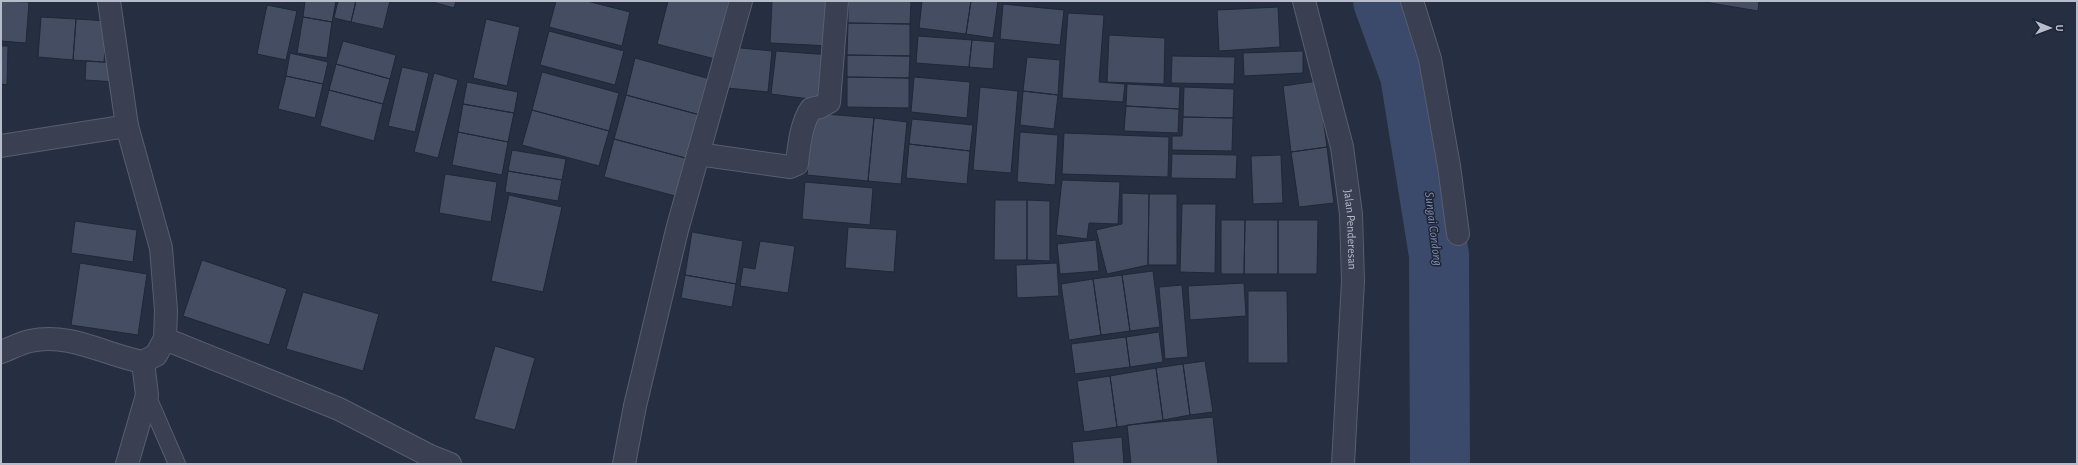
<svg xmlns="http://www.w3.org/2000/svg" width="2078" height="465" viewBox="0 0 2078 465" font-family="'Alegreya Sans',sans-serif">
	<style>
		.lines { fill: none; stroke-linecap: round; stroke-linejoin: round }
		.river { stroke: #3b496a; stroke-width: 60 }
		.building { fill: #454d63; stroke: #212738 }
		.lane-casing { stroke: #585e6e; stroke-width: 18 }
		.street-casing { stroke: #585e6e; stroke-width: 24 }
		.lane { stroke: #3a4051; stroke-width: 16 }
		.street { stroke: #3a4051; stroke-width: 22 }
		.labels { text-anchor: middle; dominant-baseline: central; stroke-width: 3; stroke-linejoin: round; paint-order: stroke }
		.street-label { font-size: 12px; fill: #b7bccb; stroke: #1f2536 }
		.water-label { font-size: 13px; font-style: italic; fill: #7e8eb2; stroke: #1f2536 }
	</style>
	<rect width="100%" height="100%" fill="#262e41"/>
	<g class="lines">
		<path class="river" d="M1383,1L1410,75L1439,255L1440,464"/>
	</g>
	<path class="building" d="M1,1L29,2L26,43L1,41Z
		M305,1H336L332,22L303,17Z
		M338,1H356L351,22L334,18Z
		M356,1H390L383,29L351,22Z
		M429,1H456L454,8Z
		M556,1H587L630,12L622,46L549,27Z
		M668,1H729L715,59L657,44Z
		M772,1H833L830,46L770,43Z
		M848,1H911L910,24L848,23Z
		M922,1H971L966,34L919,28Z
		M971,1H998L993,38L966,34Z
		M1699,1H1759L1758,11Z
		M1003,4L1064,10L1060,45L1000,39Z
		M267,5L297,11L286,60L257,54Z
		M1278,7L1280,47L1219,51L1217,10Z
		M1068,13L1104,15L1099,82L1125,84L1123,102L1062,98Z
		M41,17L76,19L73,60L38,57Z
		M303,17L332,22L327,58L297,53Z
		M76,19L107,21L104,62L73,60Z
		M486,19L520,27L507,86L473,78Z
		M848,23L910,24V56L847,55Z
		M549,31L624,51L615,85L540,65Z
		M1109,35L1165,38L1164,84L1107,82Z
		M918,36L972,40L969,67L916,63Z
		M972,40L995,42L993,69L969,67Z
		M343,41L396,55L390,79L336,64Z
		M1,46H8L7,85L1,84Z
		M731,47L772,51L768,92L727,88Z
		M776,51L831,55L825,101L771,94Z
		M1303,51V73L1244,76L1243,53Z
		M290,53L328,62L323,84L286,76Z
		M847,55L910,56L909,78L847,77Z
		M1172,56L1235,57L1234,84L1171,83Z
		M1027,57L1060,60L1058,95L1023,91Z
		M635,58L710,79L700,115L626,95Z
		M86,61L117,63L116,82L85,80Z
		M336,64L390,79L383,104L329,90Z
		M402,67L429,73L415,132L388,126Z
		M542,72L619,93L609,131L532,110Z
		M434,73L458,80L438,158L414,152Z
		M286,76L323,84L315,118L278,109Z
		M847,77L909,78V108L847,107Z
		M914,77L970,82L967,118L911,112Z
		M1318,81L1327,147L1291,152L1283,86Z
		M467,82L518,92L514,113L463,104Z
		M1127,84L1180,87L1179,109L1126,106Z
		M980,87L1018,91L1011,173L973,170Z
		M1184,87L1234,89L1233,118L1183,117Z
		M329,90L383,104L374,141L320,126Z
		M1023,91L1058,95L1054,129L1020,125Z
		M626,95L700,115L689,159L614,139Z
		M463,104L514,113L508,142L458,132Z
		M1126,106L1179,109L1178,133L1124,131Z
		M532,110L609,131L599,166L522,145Z
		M813,113L874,118L868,181L807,175Z
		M1183,117L1233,118L1232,151L1172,150V136H1182Z
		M874,118L907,122L901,184L868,181Z
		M912,119L973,125L970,151L909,144Z
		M458,132L508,142L502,175L452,165Z
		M1020,132L1058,135L1055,185L1017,182Z
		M1064,133L1169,137L1168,177L1062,174Z
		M614,139L689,159L679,197L604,177Z
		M909,144L970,151L967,184L906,178Z
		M1327,147L1334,203L1299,207L1291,152Z
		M512,150L566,159L562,180L508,171Z
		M1172,154L1237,155L1236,179L1171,178Z
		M1281,155L1283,203L1253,204L1251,156Z
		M508,171L562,180L558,201L505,192Z
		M445,174L497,182L491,222L439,213Z
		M1062,180L1120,182L1118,224L1089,223L1087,239L1056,235Z
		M805,182L873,188L870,225L802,219Z
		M1122,193L1149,194L1148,265L1107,274L1096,230L1122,224Z
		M1149,194H1177V265H1148Z
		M509,195L562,207L543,292L491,281Z
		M995,200H1027V260H994Z
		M1027,200L1050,201V261L1027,260Z
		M1182,204H1216L1215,273L1180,272Z
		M1221,220H1245L1244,274H1221Z
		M1245,220H1278V274H1244Z
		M1278,220H1318L1317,274H1278Z
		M75,221L137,230L133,262L71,253Z
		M848,227L897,230L894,272L845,268Z
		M692,232L743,241L736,284L685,275Z
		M1096,240L1099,271L1060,274L1057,244Z
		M760,241L795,246L788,293L740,286L743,267L755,269Z
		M202,260L287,289L269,345L183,316Z
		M80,263L147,274L138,335L71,325Z
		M1057,263L1059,296L1017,298L1016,265Z
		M1153,271L1160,327L1130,331L1122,275Z
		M685,275L736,284L732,307L681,298Z
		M1122,275L1130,331L1101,335L1093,279Z
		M1093,279L1101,335L1069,340L1061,284Z
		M1244,283L1246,316L1190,320L1188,286Z
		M1182,285L1188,357L1165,359L1159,287Z
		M1248,291H1287L1288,363H1248Z
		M303,292L379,314L363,371L286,349Z
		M1159,332L1163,362L1130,367L1126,337Z
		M1126,337L1130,367L1075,374L1071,344Z
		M495,346L535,358L515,430L474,419Z
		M1205,361L1213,412L1190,415L1183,364Z
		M1183,364L1190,415L1163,420L1156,368Z
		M1156,368L1163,420L1117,427L1110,376Z
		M1110,376L1117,427L1084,432L1077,381Z
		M1213,417L1218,464H1131L1127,425Z
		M1122,437L1124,464H1074L1072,442Z"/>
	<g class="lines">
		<defs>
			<path id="lane" d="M147,395L177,464"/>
			<g id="street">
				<path id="s1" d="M1304,1L1342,147L1351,214L1353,281L1343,464"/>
				<path d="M1412,1L1430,59L1449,166L1458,234"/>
				<path d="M1,146L127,126"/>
				<path d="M698,154L790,167L797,164C799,145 801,124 811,109L820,107L829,102L837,1"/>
				<path d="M165,339L339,409L430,456L450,464"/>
				<path d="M1,352C10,349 20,343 30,341C70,332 105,355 143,362L156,355L165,339L166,310L161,248L127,126L109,1"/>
				<path d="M127,464L147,395L143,362"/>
				<path d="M624,464L635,406L677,230L741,1"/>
			</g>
		</defs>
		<use href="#lane" class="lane-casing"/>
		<use href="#street" class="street-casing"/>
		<use href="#lane" class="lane"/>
		<use href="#street" class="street"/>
	</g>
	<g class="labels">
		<g class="street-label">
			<text stroke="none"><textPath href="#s1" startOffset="234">Jalan Penderesan</textPath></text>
		</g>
		<g class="water-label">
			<text transform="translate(1433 229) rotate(83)">Sungai Condong</text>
		</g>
	</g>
	<rect width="2078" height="465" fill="none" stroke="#b7bccb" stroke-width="4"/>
	<g transform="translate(2050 28) rotate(91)" stroke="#1f2536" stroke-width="3" paint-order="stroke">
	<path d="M0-3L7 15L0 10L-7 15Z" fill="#b7bccb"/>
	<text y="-6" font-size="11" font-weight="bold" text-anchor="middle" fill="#b7bccb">U</text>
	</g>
</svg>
